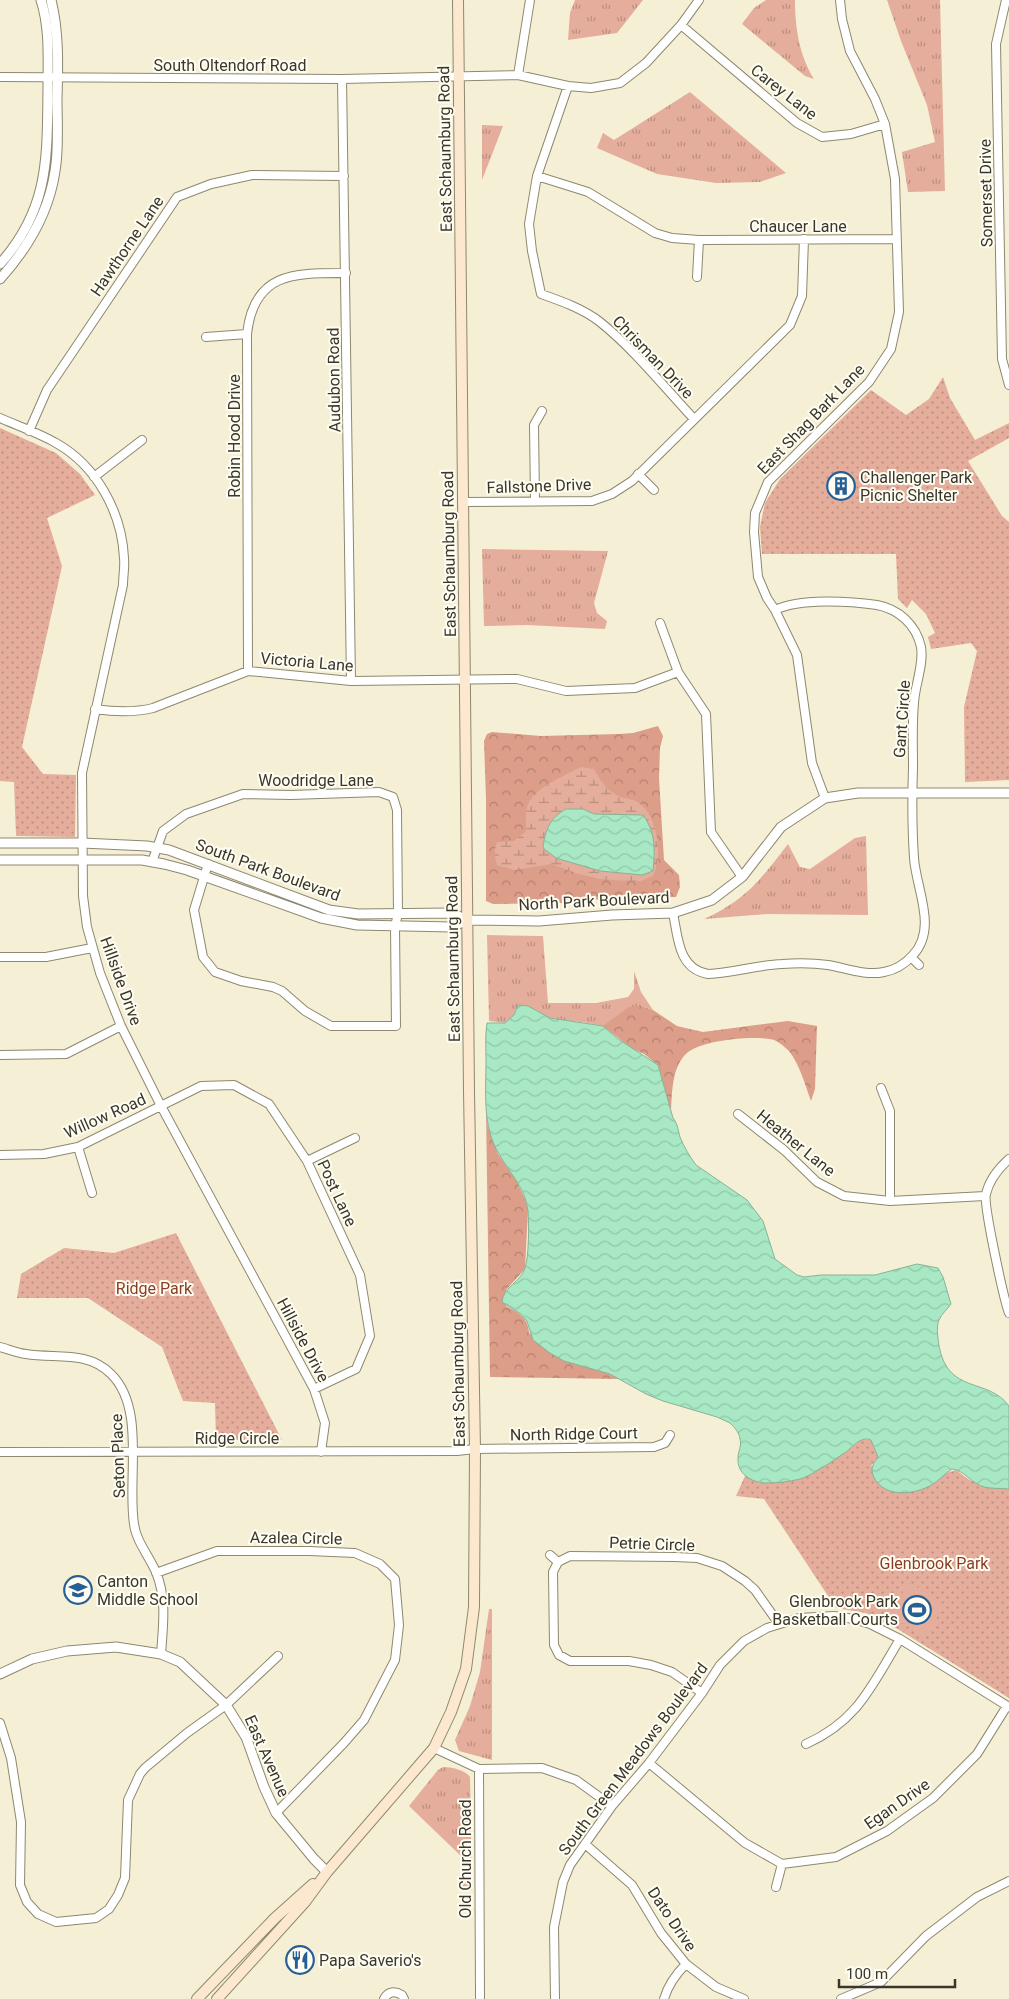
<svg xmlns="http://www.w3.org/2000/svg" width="1009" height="1999" viewBox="0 0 1009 1999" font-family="Roboto,sans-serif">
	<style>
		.grass { fill: url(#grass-tufts) }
		.forest { fill: url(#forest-crowns) }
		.wetland { fill: url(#wetland-marsh) }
		.park { fill: url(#park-dots) }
		.pitch { fill: #e5ad9b }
		.water { fill: url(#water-waves); stroke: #87b396 }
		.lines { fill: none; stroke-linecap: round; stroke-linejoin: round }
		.minor-casing { stroke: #8d886f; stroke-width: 10 }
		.tertiary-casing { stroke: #8d886f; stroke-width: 11 }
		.secondary-casing { stroke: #8d886f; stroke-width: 12 }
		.minor { stroke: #fff; stroke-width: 8 }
		.tertiary { stroke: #fff; stroke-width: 9 }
		.secondary { stroke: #fce7cf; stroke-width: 10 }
		.labels { text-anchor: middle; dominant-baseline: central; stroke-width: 4; stroke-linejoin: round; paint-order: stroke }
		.street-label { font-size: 16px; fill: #39372c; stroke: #fffdf2 }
		.poi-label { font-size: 16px; fill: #39372c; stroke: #fffdf2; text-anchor: start }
		.park-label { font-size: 16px; fill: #8a3d24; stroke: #fffdf2 }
	</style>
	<defs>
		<pattern id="grass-tufts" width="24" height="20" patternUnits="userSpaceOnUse" patternTransform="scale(1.25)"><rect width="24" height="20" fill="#e5ad9b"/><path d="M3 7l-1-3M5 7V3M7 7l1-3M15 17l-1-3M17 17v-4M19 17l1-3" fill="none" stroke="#bb8e7f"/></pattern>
		<pattern id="forest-crowns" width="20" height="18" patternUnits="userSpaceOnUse" patternTransform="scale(1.25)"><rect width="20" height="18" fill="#dc9d89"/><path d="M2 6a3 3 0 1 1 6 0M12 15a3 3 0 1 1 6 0" fill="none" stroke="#b38170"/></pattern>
		<pattern id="wetland-marsh" width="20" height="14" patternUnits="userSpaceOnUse" patternTransform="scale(1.25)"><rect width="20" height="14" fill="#e5ad9b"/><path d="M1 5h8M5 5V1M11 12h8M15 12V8" fill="none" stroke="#bb8e7f"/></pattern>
		<pattern id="park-dots" width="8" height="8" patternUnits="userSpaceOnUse" patternTransform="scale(1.25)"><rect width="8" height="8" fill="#e5ad9b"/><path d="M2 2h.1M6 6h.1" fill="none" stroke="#bb8e7f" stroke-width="1.8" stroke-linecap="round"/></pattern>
		<pattern id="water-waves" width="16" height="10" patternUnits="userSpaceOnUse" patternTransform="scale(1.25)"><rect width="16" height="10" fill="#a8e8c4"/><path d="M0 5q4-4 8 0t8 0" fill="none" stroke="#91c8a9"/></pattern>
	</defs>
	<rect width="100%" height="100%" fill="#f5f0d5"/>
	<path class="grass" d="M575,0H643L617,33L568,40L570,13Z
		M766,0H795C795,27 799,55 814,79L805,76L742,24L754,8Z
		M887,0H940L945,191L908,192L902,152L935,142L927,105L901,41Z
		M690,92L786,173L760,182L716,183L657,174L597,148L603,133L614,140Z
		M482,125L503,126L482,180Z
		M482,549L608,551L594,603L597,613L607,621L605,629L527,625L484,626Z
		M866,836L868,915L768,914L704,919C746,900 761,879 788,844L800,867L810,869L855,838Z
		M487,935L543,936L548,1003H596L628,997L634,989V971L641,992L653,1010L641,1006L605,1027C587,1021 569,1022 551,1018C540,1016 533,1007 522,1005L516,1009L514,1015L505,1023L489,1021Z
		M489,1609H492V1760L459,1751L455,1740L470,1706L480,1672Z
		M443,1767C452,1767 465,1770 470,1777L472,1890L463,1889V1858L409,1806L438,1770Z"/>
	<path class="forest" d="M658,726L663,736L660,748L659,778L664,860L679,875L680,887L676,897L608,898L571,903L493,904L486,901V799L484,741L487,734L492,732L541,736L619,734L633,733Z
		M641,1006L653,1010L677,1026L703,1032L788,1021L817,1026L815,1089L811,1101C805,1085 800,1065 789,1051C786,1048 778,1041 774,1040C755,1035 702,1040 687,1053C672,1066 672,1092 671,1111L658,1065L644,1054L631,1048L603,1026L629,1007Z
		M486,1110L488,1127L498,1154L516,1180L525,1199L528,1210L525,1269L506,1290V1306C519,1313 528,1317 529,1333L578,1365L599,1369L619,1379L490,1377Z"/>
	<path class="wetland" d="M581,767L594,769C602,783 608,793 624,798C629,799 635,800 639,803C658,817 663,855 653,876L641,881H627L600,879L575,873L552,864L514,870L497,865L494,852L497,842L514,841L526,831C526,823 525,814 527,807C532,788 566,775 581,767Z"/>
	<path class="park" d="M943,377L950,398L975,440L1009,423V438L968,461L1002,516L1009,522V780L965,782L964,707L977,651L971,643L931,649L928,637L935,633L926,614L912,600L907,608L898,599L896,554H762L760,527L765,503L780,479L871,390L906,415L929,399Z
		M0,428L56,453L80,474L95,495L47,518L62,566L22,747L43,774L76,775L75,837L16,836L14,782L0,781Z
		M176,1233L282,1440H216L215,1403L183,1401L162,1347L88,1298H17L21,1274L64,1248L114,1253Z
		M862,1439L871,1440L878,1457L871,1466L946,1473L956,1470L968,1479L984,1487L1009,1489V1698L896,1628L866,1613L836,1608L764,1499L736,1496L745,1476L760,1483L822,1467L841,1455Z"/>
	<path class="pitch" d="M909,1582L945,1605L925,1637L889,1615Z"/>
	<path class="water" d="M566,809H583L594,814L643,815C656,833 655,850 653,871L642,875L600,871L556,858L543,848C545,830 550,818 566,809Z
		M518,1005L528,1006L550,1018L603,1026L618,1039L658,1065L673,1118C678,1124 678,1130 680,1137C684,1147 690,1157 696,1165L747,1200L763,1221L775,1259L797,1275L804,1277L821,1275H875L917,1264L938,1268L943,1277L951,1304C947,1310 942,1313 939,1320C936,1327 938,1338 939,1346C948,1395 988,1377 1009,1406V1489C1001,1488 992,1489 984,1487C972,1484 964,1470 952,1469C946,1473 942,1477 936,1482C920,1494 889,1499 876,1481C869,1470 872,1466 878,1457L871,1440C861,1436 853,1446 846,1452C836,1459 811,1476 800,1479C789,1482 776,1483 765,1483C751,1482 737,1474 738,1458C738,1451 742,1446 740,1439C739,1432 735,1428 730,1423L717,1417L663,1401L646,1394L610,1374L564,1361L550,1353L533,1340L527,1321L521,1314L502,1302C503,1287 521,1282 525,1268C529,1256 529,1224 528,1211C526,1189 509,1172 499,1154C482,1126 486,1092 486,1061C486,1048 485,1035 487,1023H505L514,1015Z"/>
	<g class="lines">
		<defs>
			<path id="minor" d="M1006,0L996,44L1002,359L1009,385
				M681,25L797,123L822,137L851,134L885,124
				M518,75L530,0
				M0,77L342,79L518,75L568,86L591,88L620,83L646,63L681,25L699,0
				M342,79L351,681
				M568,86L537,176L529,224L532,251L541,294C561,301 584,309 600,322C634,349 664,387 694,419
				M537,176L588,192L655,233L672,238L699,240L896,239
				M697,277L699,240
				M206,337L247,334
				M0,418C18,426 39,433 56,443C97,466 122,513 124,558C125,567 123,576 123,585L82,773L83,896L87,927L100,973L121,1026L161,1106L314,1389L325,1423L321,1452
				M29,431L47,390L177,197L211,184L252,175L344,176
				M638,474L654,490
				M94,477L142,440
				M535,501L534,425L542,411
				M463,502L592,501L612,494L632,481L790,325L802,296L804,239
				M660,623L678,672L706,714L711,832L742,877
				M248,671L247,334C254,271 296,273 346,273
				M95,709C115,712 133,713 153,708L248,671L351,681L517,679L566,691L635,688L678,672
				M825,798L812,763L797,655L775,610L767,598L758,577L754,532L755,513L768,482L869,382L891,349L899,312L895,179L885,124L875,99L850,51L842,19L840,0
				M152,862L163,831L186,814L243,794L291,795L379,792L393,797L397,810L398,914L395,926L396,1026H331L305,1011L282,991L273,987L241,981L215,972L203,957L194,910L208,864
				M673,913C678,937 678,969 708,974C733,973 757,965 782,964C797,963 813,963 828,965C846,968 865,976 884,972C895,970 905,964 913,955C938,928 916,889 914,858C912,828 912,797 913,767C913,746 912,724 914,703C915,684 924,665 921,647C916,624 898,609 877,605C849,601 800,598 775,610
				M0,957H46L92,948
				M911,957L919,965
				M0,1055L66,1054L121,1026
				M881,1088L890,1111V1201
				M738,1114L784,1150L817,1182L844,1196L890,1201L985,1196
				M78,1147L92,1193
				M0,1155L44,1154L78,1147L201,1086L234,1085L269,1104L307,1161L360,1275L370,1336L356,1369L314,1389
				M1009,1159C999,1168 989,1181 986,1194C983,1204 1004,1300 1009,1313
				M307,1161L355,1138
				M0,1347C8,1349 17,1353 26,1354C56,1359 87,1350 111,1374C146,1408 127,1479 134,1524C136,1541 149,1556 156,1572C167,1599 163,1626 161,1654
				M0,1452L457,1451L475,1449L654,1447L665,1443L670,1435
				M550,1555L558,1562
				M156,1573L217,1551H309L355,1553L380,1564L395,1579L399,1625L395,1660L364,1720L344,1743L276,1813
				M702,1693L672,1672L651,1665L629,1661H570L559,1655L554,1645L553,1572L558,1562L570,1556L675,1557L697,1558L722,1566L745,1581L755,1590L779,1624
				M0,1723L11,1758L21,1822L20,1885L27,1902L38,1914L56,1922L96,1918L109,1909L118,1895L125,1878L128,1800L140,1774L145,1768L187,1733L226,1705L278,1656
				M806,1744C858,1721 872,1685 900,1639
				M434,1748L479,1769L480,1999
				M649,1763L745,1843L782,1864L836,1857L887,1831L933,1798L977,1754L1007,1706
				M479,1769L542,1768L576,1780L612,1806
				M585,1844L632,1885L661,1933L686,1964L716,1987L744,1999
				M776,1887L782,1864
				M384,1999C388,1991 395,1991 402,1995L404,1999
				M555,1999L554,1927L563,1882L570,1865L612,1806L649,1763L702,1693L720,1665L744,1641L767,1628L799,1618L834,1616L854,1619L870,1624L900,1639L1009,1707
				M664,1999C668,1985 676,1974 686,1964
				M841,1999L881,1982L926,1936L977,1897L1009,1881"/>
			<path id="tertiary" d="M0,264C50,208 47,157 48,88C48,58 50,28 41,0
				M0,279C27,249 49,212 55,171C59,148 57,123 57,99C58,66 59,32 51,0
				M0,843H82L147,846L169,850L329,910L358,914L452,913L467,920
				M0,860H142L164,864L187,870L321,918L357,925L452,927L467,920L539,921L612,915L673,913L712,900L742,877L781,827L825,798L858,793H1009
				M0,1674L32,1659L67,1651L116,1647L161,1654L180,1662L226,1705L246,1737L264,1787L276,1813L314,1859L327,1872"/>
			<path id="secondary" d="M197,1999L275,1918L313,1884
				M217,1999L305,1902L327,1872L434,1748L451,1712L466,1669L474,1607L475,1449L469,1091L458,0"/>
		</defs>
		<use href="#minor" class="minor-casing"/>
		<use href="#tertiary" class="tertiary-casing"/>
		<use href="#secondary" class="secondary-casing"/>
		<use href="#minor" class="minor"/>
		<use href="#tertiary" class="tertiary"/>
		<use href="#secondary" class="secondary"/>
	</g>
	<defs>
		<symbol id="building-ring" viewBox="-11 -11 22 22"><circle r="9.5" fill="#fffdf2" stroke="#255f96" stroke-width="1.5"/><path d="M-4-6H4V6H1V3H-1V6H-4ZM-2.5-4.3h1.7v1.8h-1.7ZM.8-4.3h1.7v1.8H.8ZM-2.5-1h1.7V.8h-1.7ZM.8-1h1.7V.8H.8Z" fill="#255f96"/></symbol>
		<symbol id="school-ring" viewBox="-11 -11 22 22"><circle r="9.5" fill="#fffdf2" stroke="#255f96" stroke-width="1.5"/><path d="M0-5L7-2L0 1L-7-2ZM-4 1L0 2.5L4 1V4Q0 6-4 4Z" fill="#255f96"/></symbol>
		<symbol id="stadium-ring" viewBox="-11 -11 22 22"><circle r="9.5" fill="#fffdf2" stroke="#255f96" stroke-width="1.5"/><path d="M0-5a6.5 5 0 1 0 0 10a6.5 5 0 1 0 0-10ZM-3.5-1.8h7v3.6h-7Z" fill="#255f96"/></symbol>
		<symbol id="restaurant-ring" viewBox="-11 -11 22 22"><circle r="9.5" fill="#fffdf2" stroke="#255f96" stroke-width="1.5"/><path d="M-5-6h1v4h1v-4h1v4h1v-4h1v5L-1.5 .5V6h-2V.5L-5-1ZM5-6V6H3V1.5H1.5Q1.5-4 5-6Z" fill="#255f96"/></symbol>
	</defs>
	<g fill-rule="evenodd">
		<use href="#building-ring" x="825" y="470" width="32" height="32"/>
		<use href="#school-ring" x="62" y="1574" width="32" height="32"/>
		<use href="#stadium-ring" x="901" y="1594" width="32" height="32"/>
		<use href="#restaurant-ring" x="284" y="1944" width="32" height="32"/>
	</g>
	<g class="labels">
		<g class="street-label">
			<text x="230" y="65">South Oltendorf Road</text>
			<text transform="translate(784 92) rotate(38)">Carey Lane</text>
			<text transform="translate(445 149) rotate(-91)">East Schaumburg Road</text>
			<text transform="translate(986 193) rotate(-91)">Somerset Drive</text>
			<text x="798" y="226">Chaucer Lane</text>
			<text transform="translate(127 246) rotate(-56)">Hawthorne Lane</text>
			<text transform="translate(653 357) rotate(46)">Chrisman Drive</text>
			<text transform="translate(334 380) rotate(-91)">Audubon Road</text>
			<text transform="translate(811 419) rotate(-46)">East Shag Bark Lane</text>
			<text transform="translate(234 436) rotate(-90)">Robin Hood Drive</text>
			<text transform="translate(539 486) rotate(-2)">Fallstone Drive</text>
			<text transform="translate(449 554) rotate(-91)">East Schaumburg Road</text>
			<text transform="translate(307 662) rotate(5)">Victoria Lane</text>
			<text transform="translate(902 719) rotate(-86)">Gant Circle</text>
			<text x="316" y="780">Woodridge Lane</text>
			<text transform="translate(268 870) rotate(20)">South Park Boulevard</text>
			<text transform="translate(594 901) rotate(-3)">North Park Boulevard</text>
			<text transform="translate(453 959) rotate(-91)">East Schaumburg Road</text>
			<text transform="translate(121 981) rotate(70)">Hillside Drive</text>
			<text transform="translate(105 1116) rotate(-24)">Willow Road</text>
			<text transform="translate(796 1143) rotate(39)">Heather Lane</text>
			<text transform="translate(337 1193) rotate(65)">Post Lane</text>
			<text transform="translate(303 1340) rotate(62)">Hillside Drive</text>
			<text transform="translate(458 1364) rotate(-91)">East Schaumburg Road</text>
			<text transform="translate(574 1434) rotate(-1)">North Ridge Court</text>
			<text x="237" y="1438">Ridge Circle</text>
			<text transform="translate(118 1456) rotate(-92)">Seton Place</text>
			<text transform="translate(296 1538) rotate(1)">Azalea Circle</text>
			<text transform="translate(652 1544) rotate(2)">Petrie Circle</text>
			<text transform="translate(267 1756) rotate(66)">East Avenue</text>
			<text transform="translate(633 1759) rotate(-53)">South Green Meadows Boulevard</text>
			<text transform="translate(897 1804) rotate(-35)">Egan Drive</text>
			<text transform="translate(465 1859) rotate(-90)">Old Church Road</text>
			<text transform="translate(672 1919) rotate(56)">Dato Drive</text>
		</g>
		<g class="poi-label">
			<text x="860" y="477">Challenger Park<tspan x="860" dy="18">Picnic Shelter</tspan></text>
			<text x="97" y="1581">Canton<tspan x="97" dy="18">Middle School</tspan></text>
			<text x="898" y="1601" text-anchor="end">Glenbrook Park<tspan x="898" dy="18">Basketball Courts</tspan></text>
			<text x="319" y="1960">Papa Saverio's</text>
		</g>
		<g class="park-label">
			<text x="154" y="1288">Ridge Park</text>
			<text x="934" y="1563">Glenbrook Park</text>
		</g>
	</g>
	<path d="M839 1979v8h116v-8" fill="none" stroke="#39372c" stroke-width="2.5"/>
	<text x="846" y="1979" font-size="15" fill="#39372c" stroke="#fffdf2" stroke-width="4" paint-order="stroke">100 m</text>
</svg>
